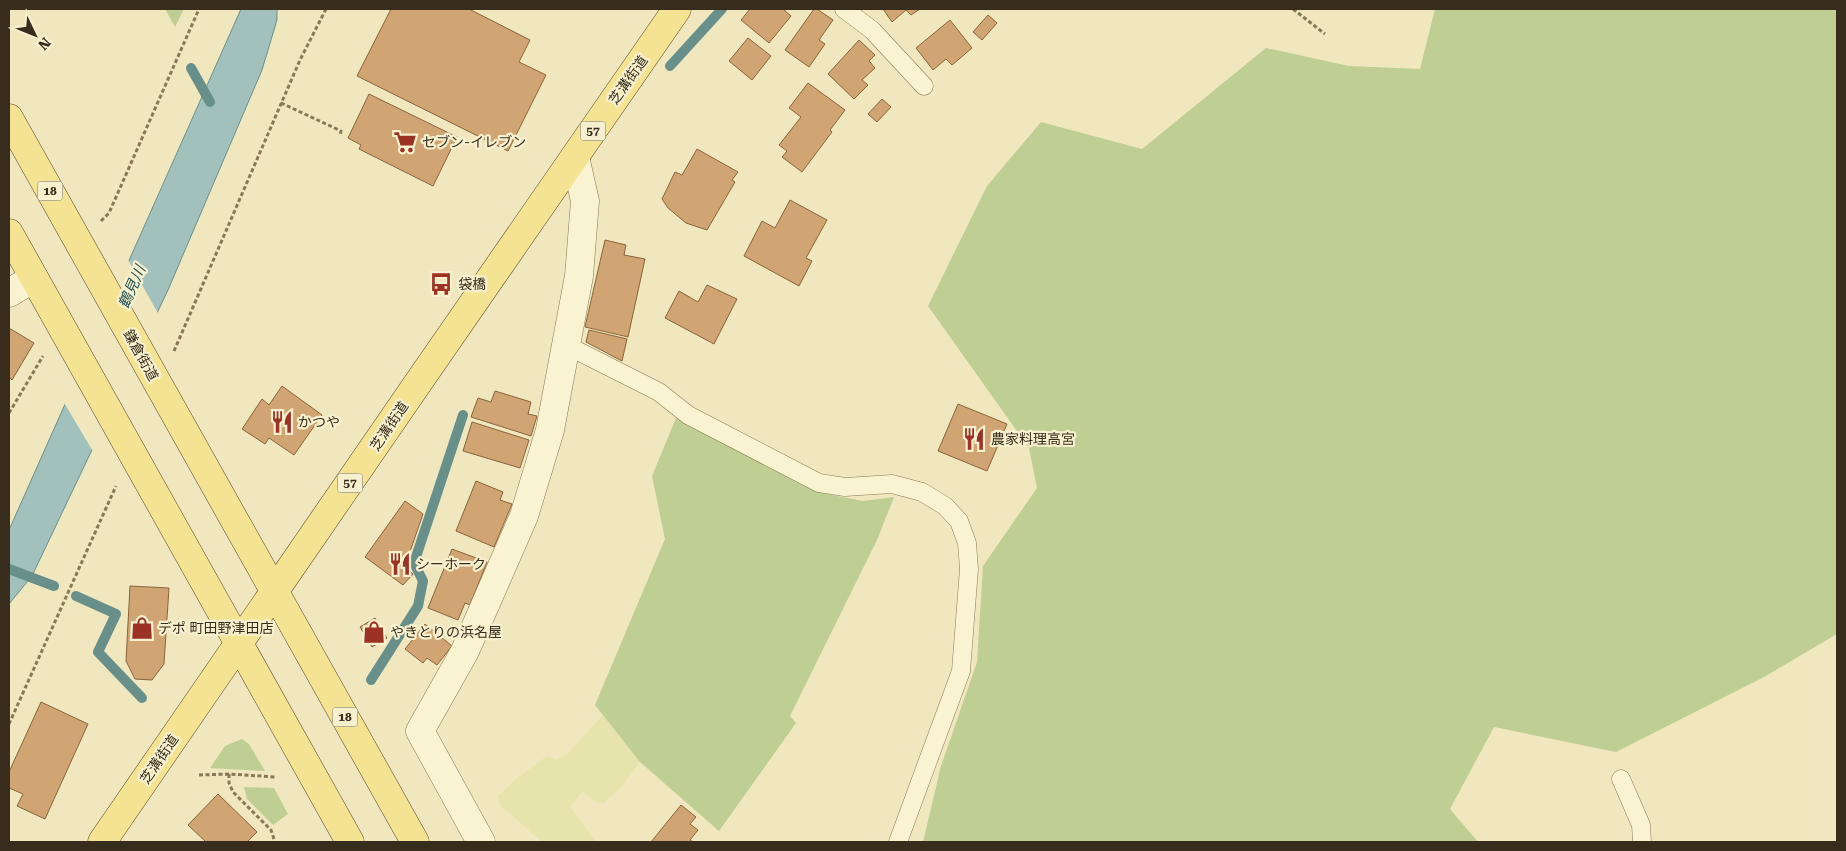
<svg xmlns="http://www.w3.org/2000/svg" width="1846" height="851" viewBox="0 0 1846 851" font-family="'Roboto Serif','Noto Sans JP',serif">
	<style>
		.farmland { fill: #e6e4ac }
		.green { fill: #bfce92 }
		.water { fill: #a2c1bc; stroke: #698f8b }
		.pier { fill: #f0e7bf }
		.lines { fill: none; stroke-linecap: round; stroke-linejoin: round }
		.stream { stroke: #698f8b; stroke-width: 10 }
		.building { fill: #d0a573; stroke: #89643b }
		.lane-casing { stroke: #897856; stroke-width: 19 }
		.street-casing { stroke: #897856; stroke-width: 29 }
		.primary-casing { stroke: #56452b; stroke-width: 29 }
		.path { stroke: #897856; stroke-width: 3; stroke-dasharray: 4 2.5; stroke-linecap: butt }
		.lane { stroke: #faf3d2; stroke-width: 18 }
		.street { stroke: #faf3d2; stroke-width: 28 }
		.primary { stroke: #f5e394; stroke-width: 28 }
		.labels { text-anchor: middle; dominant-baseline: central; stroke-width: 4.5; stroke-linejoin: round; paint-order: stroke }
		.shield { fill: #f7f0cf; stroke: #716852; stroke-width: 1 }
		.shield-label { font-size: 12px; font-weight: bold; fill: #382d1c }
		.street-label { font-size: 14px; fill: #382d1c; stroke: #f7f0cf }
		.poi-label { font-size: 14px; fill: #382d1c; stroke: #f7f0cf; text-anchor: start }
		.water-label { font-size: 15px; font-style: italic; fill: #2a5558; stroke: #f7f0cf }
	</style>
	<rect width="100%" height="100%" fill="#f0e7bf"/>
	<path class="farmland" d="M603,715L640,762L622,786L603,804L596,802L582,792L570,807L596,842H542L501,806L497,797L516,779L547,756L557,760L568,753Z"/>
	<path class="green" d="M165,9H184L175,27Z
		M1435,9H1837V634L1764,677L1616,752L1494,727L1450,809L1478,842H923L941,766L977,662L983,566L1037,488L1029,448L928,306L987,186L1041,122L1142,149L1266,48L1349,66L1420,69Z
		M676,418L822,493L863,501L894,497L877,540L790,716L796,723L719,831L640,762L595,705L665,539L652,476Z
		M242,739L249,744L265,771L210,768L225,746Z
		M244,787L274,788L288,814L273,825L247,799Z"/>
	<path class="water" d="M241,9H277V20L262,70L168,290L32,576L9,604V530Z"/>
	<path class="pier" d="M127,258L159,315L94,453L63,401Z"/>
	<g class="lines">
		<path class="stream" d="M670,66L722,9
			M191,68L210,102
			M9,569L54,586
			M76,596L116,614L98,652L142,698
			M371,680L418,606L423,581L414,563L463,415"/>
	</g>
	<path class="building" d="M391,9H469L530,40L519,62L546,75L508,151L357,76Z
		M750,9H783L791,16L769,43L741,20Z
		M814,9H817L833,20L819,40L825,44L809,67L785,50Z
		M883,9H920L911,15L906,10L892,22Z
		M988,15L997,23L982,40L973,32Z
		M950,20L972,48L952,65L946,59L933,70L916,48Z
		M748,38L771,56L752,80L729,61Z
		M859,40L875,55L869,61L875,68L862,80L868,85L854,99L828,74Z
		M808,83L845,110L830,130L832,132L802,172L782,157L787,151L779,145L801,117L789,108Z
		M369,94L457,137L433,186L359,149L361,145L348,138Z
		M882,99L891,107L877,122L868,114Z
		M697,149L738,172L732,180L735,182L707,230L686,223L668,208L662,199L675,172L682,175Z
		M790,200L827,220L806,258L812,261L799,286L744,256L762,221L775,228Z
		M605,240L626,245L624,255L645,259L628,337L585,327Z
		M707,285L737,299L714,344L665,318L679,291L698,302Z
		M9,328L34,343L12,380L9,377Z
		M589,330L627,339L622,361L586,342Z
		M282,386L322,415L294,455L269,438L265,444L242,429L262,399L269,405Z
		M495,391L531,402L528,414L537,416L531,436L471,417L478,398L491,402Z
		M958,404L1007,424L987,471L938,451Z
		M472,422L529,440L520,468L463,451Z
		M476,481L503,492L500,500L512,504L494,547L456,531Z
		M405,501L423,514L405,566L413,574L403,585L365,557Z
		M452,549L487,562L470,605L465,603L458,620L428,608Z
		M130,586L169,588L164,664L152,680L135,679L126,661Z
		M375,618L387,638L372,647L360,627Z
		M425,624L452,646L437,665L427,658L423,663L405,649Z
		M41,702L88,724L45,819L17,806L23,794L9,788V772Z
		M218,794L257,832L247,842H206L188,825Z
		M681,805L696,817L690,824L698,830L690,840L693,842H651Z"/>
	<g class="lines">
		<defs>
			<path id="lane" d="M844,9L872,30L924,86
				M566,345L659,392L688,415L819,483L845,487L892,484L922,492L945,506L959,521L967,543L969,569L961,671L898,842
				M1621,779L1641,825L1642,842"/>
			<path id="street" d="M9,293L34,278
				M481,842L420,731L465,651L524,516L550,430L579,276L585,201L575,157"/>
			<path id="primary" d="M9,118L415,842
				M9,233L350,842
				M102,842C292,564 485,286 677,9"/>
		</defs>
		<use href="#lane" class="lane-casing"/>
		<use href="#street" class="street-casing"/>
		<use href="#primary" class="primary-casing"/>
		<path class="path" d="M1293,9L1325,34
			M281,103L341,131L340,136
			M101,221L109,213L199,9
			M174,351L300,60L326,9
			M9,413L43,356
			M9,724L116,486
			M229,774V783L233,792L271,830L275,842
			M199,775L229,774L275,777"/>
		<use href="#lane" class="lane"/>
		<use href="#street" class="street"/>
		<use href="#primary" class="primary"/>
	</g>
	<defs>
		<symbol id="supermarket-bare" viewBox="-9 -9 18 18"><path d="M-6-5.5h2.5l.6 2H6L4.5 2H-2.5L-4.4-4H-6ZM-1.5 3.2a1.3 1.3 0 1 0 .1 0ZM3 3.2a1.3 1.3 0 1 0 .1 0Z" fill="#9b3224" stroke="#f7f0cf" stroke-width="2.5" paint-order="stroke"/></symbol>
		<symbol id="bus-bare" viewBox="-9 -9 18 18"><path d="M-5-6H5V4H4V6H2V4H-2V6H-4V4H-5ZM-3.5-4V0h7V-4ZM-3.5 1.2v1.5H-2V1.2ZM2 1.2v1.5H3.5V1.2Z" fill="#9b3224" stroke="#f7f0cf" stroke-width="2.5" paint-order="stroke"/></symbol>
		<symbol id="restaurant-bare" viewBox="-9 -9 18 18"><path d="M-5-6h1v4h1v-4h1v4h1v-4h1v5L-1.5 .5V6h-2V.5L-5-1ZM5-6V6H3V1.5H1.5Q1.5-4 5-6Z" fill="#9b3224" stroke="#f7f0cf" stroke-width="2.5" paint-order="stroke"/></symbol>
		<symbol id="shop-bare" viewBox="-9 -9 18 18"><path d="M-5-2.5h2.3a2.7 3.5 0 0 1 5.4 0H5L5.5 6h-11ZM-1.5-2.5h3a1.5 2.3 0 0 0-3 0Z" fill="#9b3224" stroke="#f7f0cf" stroke-width="2.5" paint-order="stroke"/></symbol>
	</defs>
	<g fill-rule="evenodd">
		<use href="#supermarket-bare" x="389" y="126" width="32" height="32"/>
		<use href="#bus-bare" x="425" y="268" width="32" height="32"/>
		<use href="#restaurant-bare" x="266" y="406" width="32" height="32"/>
		<use href="#restaurant-bare" x="958" y="423" width="32" height="32"/>
		<use href="#restaurant-bare" x="384" y="548" width="32" height="32"/>
		<use href="#shop-bare" x="126" y="612" width="32" height="32"/>
		<use href="#shop-bare" x="358" y="616" width="32" height="32"/>
	</g>
	<g class="labels">
		<g class="shield">
			<rect x="580.5" y="121.5" width="25" height="19" rx="4"/>
			<rect x="37.5" y="181.5" width="25" height="19" rx="4"/>
			<rect x="337.5" y="473.5" width="25" height="19" rx="4"/>
			<rect x="332.5" y="707.5" width="25" height="19" rx="4"/>
		</g>
		<g class="shield-label">
			<text x="593" y="131">57</text>
			<text x="50" y="191">18</text>
			<text x="350" y="483">57</text>
			<text x="345" y="717">18</text>
		</g>
		<g class="street-label">
			<text transform="translate(628 80) rotate(-55)">芝溝街道</text>
			<text transform="translate(141 355) rotate(61)">鎌倉街道</text>
			<text transform="translate(389 426) rotate(-56)">芝溝街道</text>
			<text transform="translate(159 759) rotate(-56)">芝溝街道</text>
		</g>
		<g class="poi-label">
			<text x="422" y="142">セブン-イレブン</text>
			<text x="458" y="284">袋橋</text>
			<text x="298" y="422">かつや</text>
			<text x="991" y="439">農家料理高宮</text>
			<text x="416" y="564">シーホーク</text>
			<text x="158" y="628">デポ 町田野津田店</text>
			<text x="390" y="632">やきとりの浜名屋</text>
		</g>
		<g class="water-label">
			<text transform="translate(132 287) rotate(-66)">鶴見川</text>
		</g>
	</g>
	<rect width="1846" height="851" fill="none" stroke="#382d1c" stroke-width="20"/>
	<g transform="translate(35 35) rotate(133)" stroke="#f7f0cf" stroke-width="4" paint-order="stroke">
	<path d="M0-4L9 19L0 12L-9 19Z" fill="#382d1c"/>
	<text y="-8" font-size="14" font-weight="bold" text-anchor="middle" fill="#382d1c">N</text>
	</g>
</svg>
